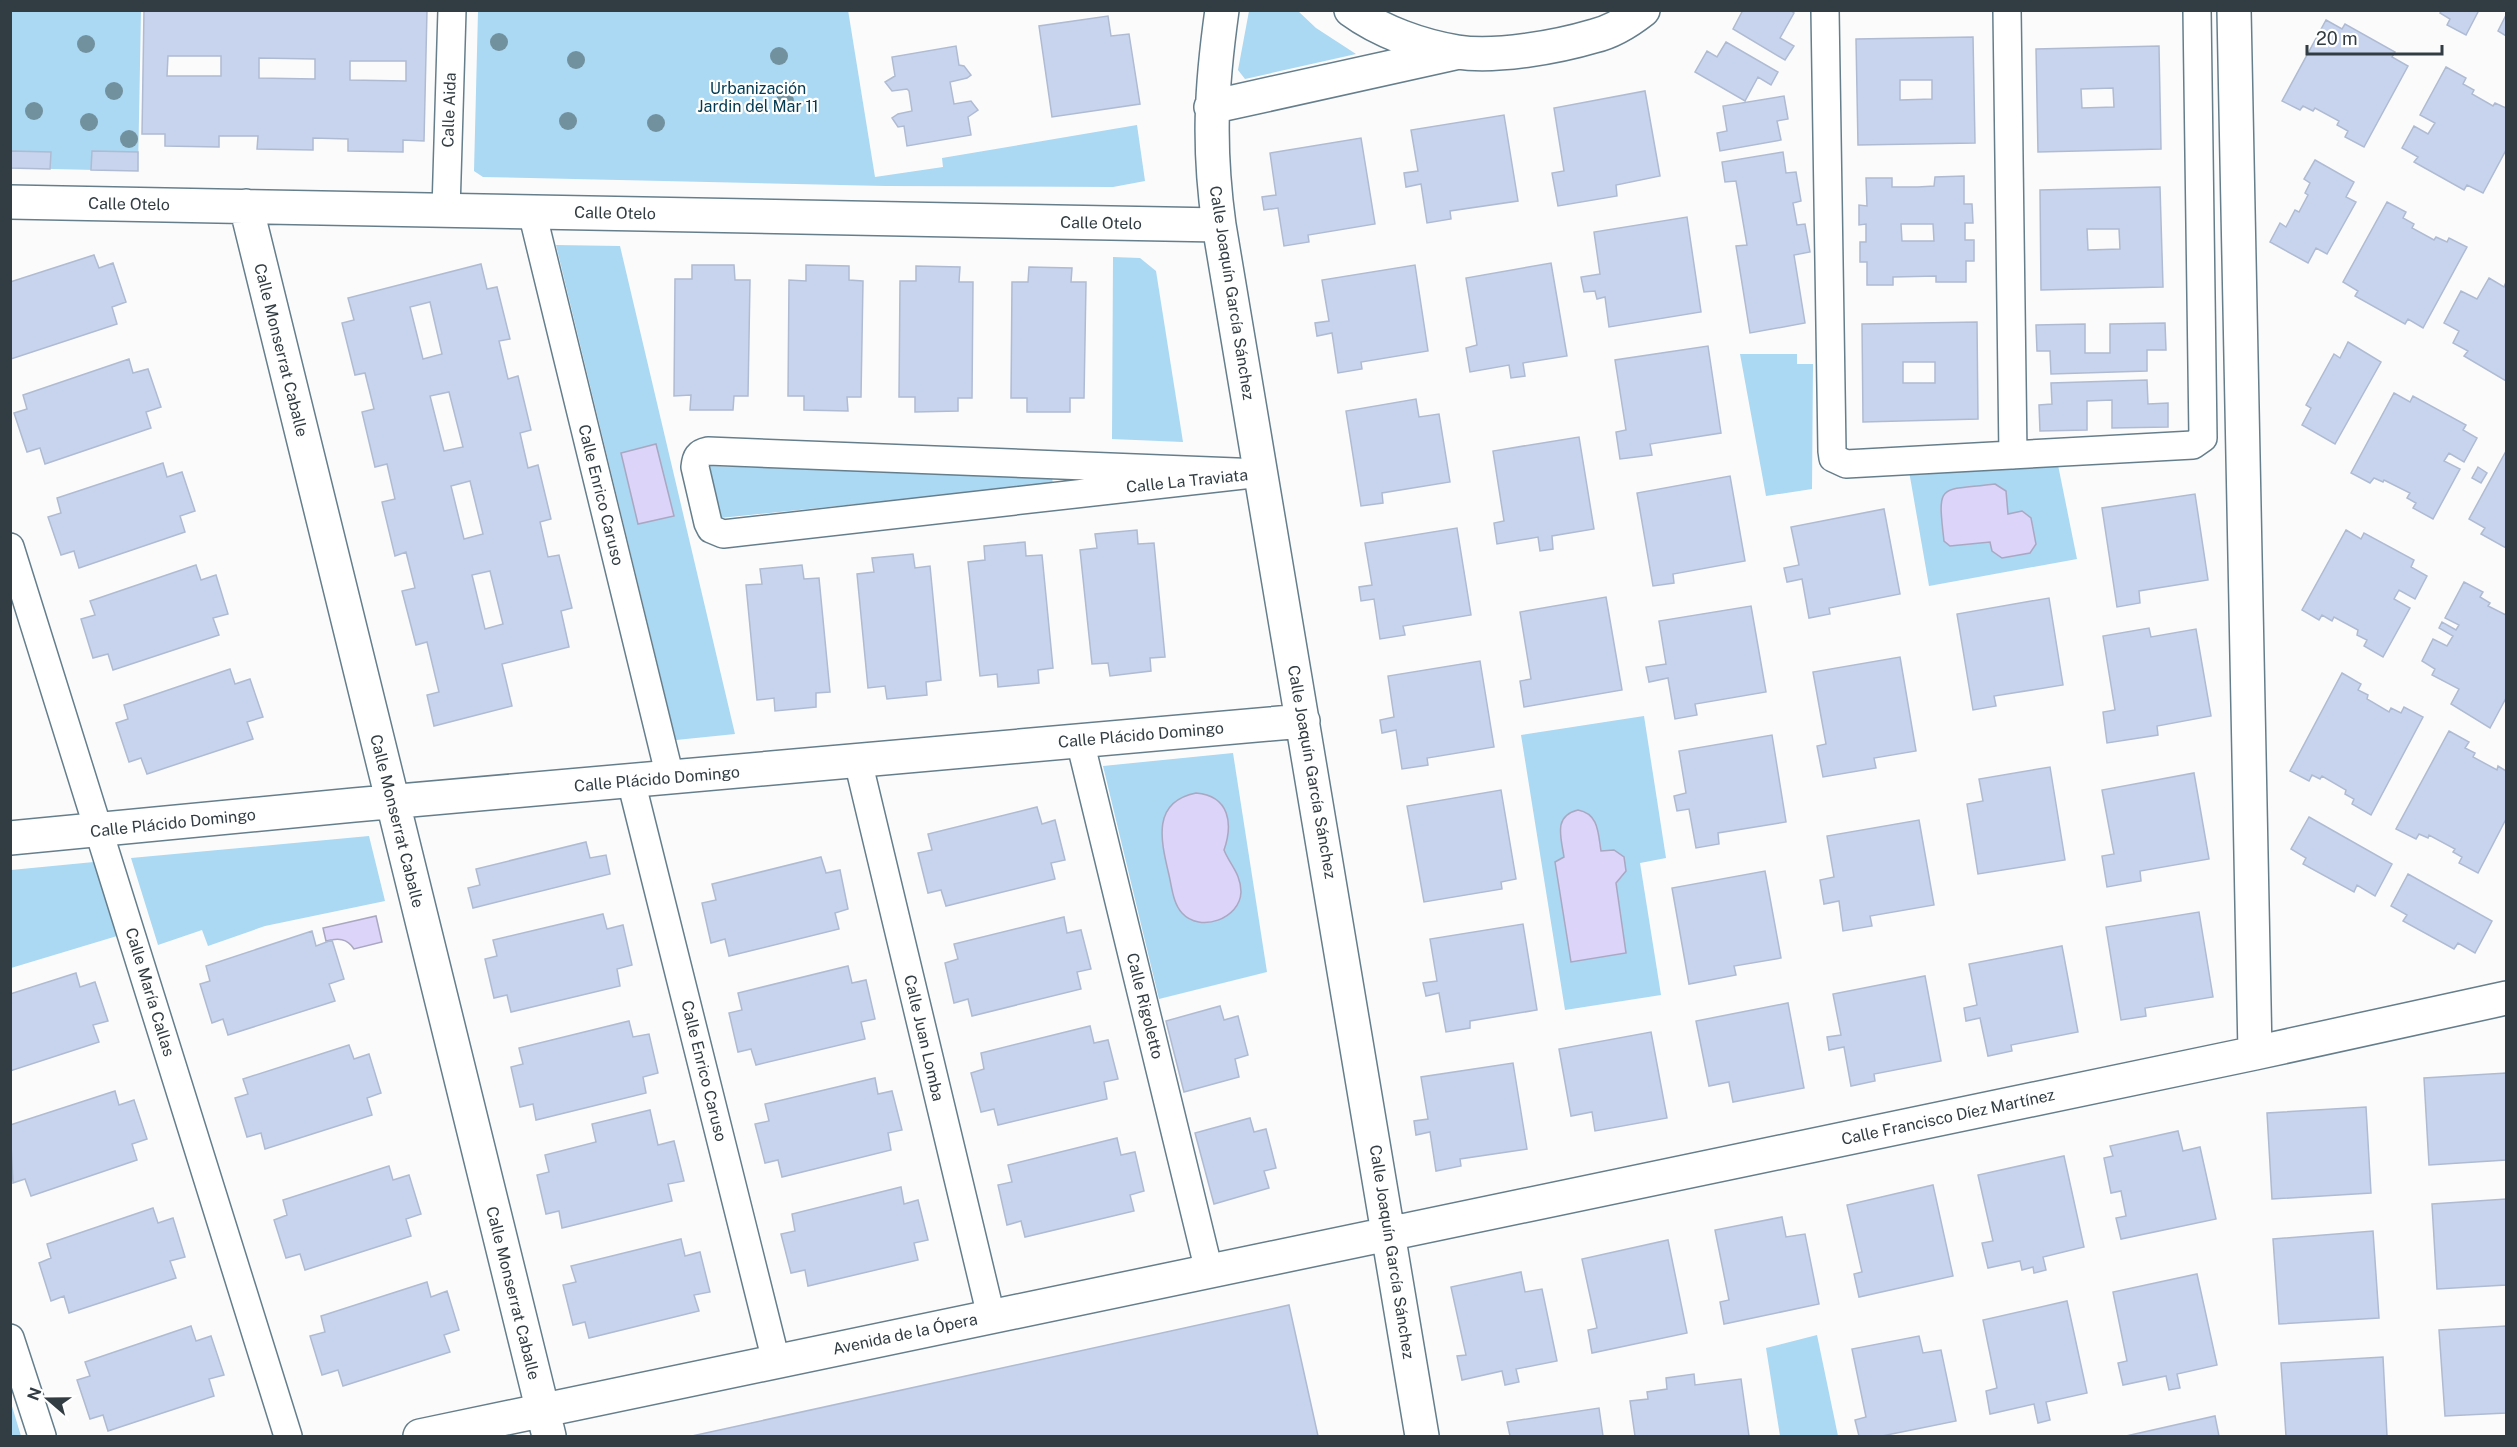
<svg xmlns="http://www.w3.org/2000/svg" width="2517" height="1447" viewBox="0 0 2517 1447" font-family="'Public Sans',sans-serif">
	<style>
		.green { fill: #abd8f2 }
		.water { fill: #dcd4f9; stroke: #a9a7c2; stroke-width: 1.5 }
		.building { fill: #c8d4ed; stroke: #afbbd3; stroke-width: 1.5; fill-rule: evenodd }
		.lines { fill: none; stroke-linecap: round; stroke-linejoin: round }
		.service-casing { stroke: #657e8c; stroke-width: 30 }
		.minor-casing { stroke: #657e8c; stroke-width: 36 }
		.service { stroke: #fff; stroke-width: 27 }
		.minor { stroke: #fff; stroke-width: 33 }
		.tree { fill: #72919e }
		.labels { text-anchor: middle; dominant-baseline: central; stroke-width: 4.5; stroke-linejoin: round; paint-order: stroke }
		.park-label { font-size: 16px; fill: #013a52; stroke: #fff }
		.street-label { font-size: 16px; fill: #323d43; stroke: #fff }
	</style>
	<rect width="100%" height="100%" fill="#fbfbfb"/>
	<path class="green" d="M848,10L875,177L943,167L942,158L1137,125L1145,181L1113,187L886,186L483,177L474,171L478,11Z
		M11,11H141L138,171L11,168Z
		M1249,11H1298L1316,28L1356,54L1245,79L1238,70Z
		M556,245L620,246L735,734L676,740Z
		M1113,257L1140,258L1156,271L1183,442L1112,439Z
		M1740,354H1797V364H1813L1812,489L1766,496Z
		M2058,465L2077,559L1929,586L1909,471Z
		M710,466L1052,477L1053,484L720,518Z
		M1644,716L1666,858L1640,863L1661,995L1565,1010L1521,735Z
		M1233,753L1267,972L1159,999L1103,766Z
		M369,836L385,901L265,926L208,946L202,930L158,945L131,858Z
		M94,862L117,936L11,968V870Z
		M1817,1335L1838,1436H1780L1766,1348Z
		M11,1403L21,1436H11Z"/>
	<path class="water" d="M656,444L674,516L638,524L621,453Z
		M1995,484L2006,491L2008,514L2022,511L2031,518L2036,544L2030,553L2002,558L1992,551L1990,542L1950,546L1944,541C1937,481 1939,491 1995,484Z
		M1196,793C1230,796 1233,824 1224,850C1230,865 1241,874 1241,892C1240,919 1200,933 1182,913C1173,903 1172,888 1169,875C1161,841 1151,802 1196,793Z
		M1578,810C1599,814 1598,833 1601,851L1614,850L1624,857L1626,871L1616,883L1626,953L1571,962L1555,862L1564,857C1561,837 1553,816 1578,810Z
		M376,916L382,942L354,949C347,938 338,938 326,941L323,928Z"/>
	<path class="building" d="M144,10H427L424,141L403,140V152L348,151V139L313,138V150L257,149L258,136H219V147L165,146V134H142ZM168,56H221V76H167ZM259,58L315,59V79L259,78ZM350,61H406V81L350,80Z
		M1743,10H1790L1794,13L1780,38L1794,46L1785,60L1733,29Z
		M2442,10H2479L2466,35L2447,25L2450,19L2440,13Z
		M2506,15V36L2498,31Z
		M1108,16L1111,36L1129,34L1140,104L1052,117L1039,26Z
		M2326,20L2342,29L2345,24L2395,52L2392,57L2408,66L2364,147L2345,137L2348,131L2337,125L2339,121L2315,108L2313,111L2303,106L2300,110L2282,101Z
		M1973,37L1975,143L1858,145L1856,39ZM1900,80H1932V99L1900,100Z
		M1726,42L1778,72L1771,85L1758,77L1745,101L1695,72L1707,51L1717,57Z
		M956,46L959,65L964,66L971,75L967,78L950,82L954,104L971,101L978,110L968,117L971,135L907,146L904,126L898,127L892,118L898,114L912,111L909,91L907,89L892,91L885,82L895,76L892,57Z
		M2159,46L2161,149L2038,152L2036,49ZM2113,88L2114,107L2082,108L2081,89Z
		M2446,67L2466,78L2463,84L2474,90L2472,94L2493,106L2495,103L2506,108V150L2483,193L2467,185L2464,190L2414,162L2418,157L2402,148L2414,126L2428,134L2435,123L2420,115Z
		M1645,91L1660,176L1616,185L1617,196L1558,206L1552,173L1564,171L1554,108Z
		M1784,96L1788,119L1777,121L1781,140L1720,151L1717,133L1727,131L1723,106Z
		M1504,115L1518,201L1450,211L1451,219L1427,223L1421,184L1406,187L1404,173L1418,171L1411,130Z
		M1361,138L1375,224L1308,235L1309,242L1284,246L1278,208L1264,210L1262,197L1276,195L1270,153Z
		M10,151L51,152L50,169L10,168Z
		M92,151L138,152V171L91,170Z
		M1783,152L1786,173L1796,172L1801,201L1793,203L1797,225L1805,224L1810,252L1794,255L1805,323L1750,333L1736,246L1747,245L1736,181L1725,182L1722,162Z
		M2315,160L2354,182L2346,197L2356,202L2327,254L2316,248L2308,263L2270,242L2280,223L2286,227L2295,210L2299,212L2308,195L2305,193L2310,183L2304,179Z
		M1964,176V204H1972L1973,223H1965V240H1974V261H1966V282H1936V276L1893,277V285H1867V262H1860V242H1866V224L1859,225V205L1867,206L1866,178H1892V187H1918L1934,186L1935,177ZM1901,224H1933L1934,241H1902Z
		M2160,187L2163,287L2041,290L2040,190ZM2087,229H2119L2120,249L2088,250Z
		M2387,202L2406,212L2403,218L2414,224L2412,228L2434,240L2436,237L2447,242L2449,238L2467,247L2423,328L2408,319L2405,324L2355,296L2358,291L2343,282Z
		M1687,217L1701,312L1609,327L1605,297L1597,299L1595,291L1584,292L1581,277L1600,274L1594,232Z
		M94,255L99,268L113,263L126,302L112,307L117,324L11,359L10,282Z
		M1551,263L1567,356L1523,363L1525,376L1511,378L1509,365L1470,372L1466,348L1477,345L1466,278Z
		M481,264L487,289L497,287L510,339L499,341L508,379L518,376L531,430L520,433L528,468L538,465L551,519L540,522L548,557L559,555L572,608L561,611L569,647L502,664L512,706L434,726L427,695L439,692L427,642L416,645L402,591L415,588L406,552L395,556L382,502L395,499L387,464L375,467L362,412L374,409L365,373L355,375L342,323L354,320L348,298ZM430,302L442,354L423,359L410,307ZM449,392L463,447L444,451L430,396ZM470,481L483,534L464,539L451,486ZM490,571L503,624L485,629L472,575Z
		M692,265H734L735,280H750L748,396H734L733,410H690L691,395L674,396L675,279H692Z
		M806,265L849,266V280L863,281L861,397H847L848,411L804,410V396H788L789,280L806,281Z
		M1415,265L1428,351L1361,362L1362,369L1338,373L1332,333L1317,336L1315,323L1329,321L1322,280Z
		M916,266L960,267L959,282H973L972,398H958V411L915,412V397H899L900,281H916Z
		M1029,267L1072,268L1071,282H1086L1084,398H1070V412H1027V398H1011L1012,282H1028Z
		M2489,278L2504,287L2506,282V381L2464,356L2468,351L2453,343L2459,331L2444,323L2461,291L2477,299Z
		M1977,322L1978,419L1863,422L1862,324ZM1903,362H1935V383H1903Z
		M2165,323L2166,350H2147V371L2051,374L2050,351H2037L2036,325L2085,324V353H2110V324Z
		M2348,342L2381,362L2335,444L2302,425L2311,408L2306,405L2334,354L2340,358Z
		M1708,346L1721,433L1650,444L1652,455L1620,459L1616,432L1626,430L1615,360Z
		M129,359L133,373L148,369L161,407L146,412L151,428L45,464L40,448L27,452L14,413L27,409L23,395Z
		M2147,380L2148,404L2168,403V427L2112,428V400L2087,401V430L2040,431L2039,405L2052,404L2051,383Z
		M2394,393L2410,402L2413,396L2466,425L2463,430L2477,438L2464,462L2449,453L2444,461L2460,469L2433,519L2413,508L2416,503L2407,498L2410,493L2384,480L2383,482L2374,478L2370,483L2351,473Z
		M1416,399L1419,417L1439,414L1450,482L1382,493L1383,503L1361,506L1346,411Z
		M1579,437L1594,529L1552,536L1553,549L1540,551L1538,537L1497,544L1494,523L1504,521L1493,451Z
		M2506,451V548L2481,534L2485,528L2469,519Z
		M163,463L167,477L182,472L195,511L180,516L185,532L79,568L74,551L61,555L48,517L61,513L57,498Z
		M2478,467L2487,473L2481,483L2472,478Z
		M1730,476L1745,561L1673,574L1674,583L1653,586L1637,493Z
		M2195,494L2208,580L2139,591L2140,603L2117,607L2102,508Z
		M1884,509L1900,594L1829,608L1830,614L1809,618L1802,579L1787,582L1784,568L1799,565L1791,527Z
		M1457,528L1471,615L1403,626L1405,635L1380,639L1374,599L1361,601L1359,587L1372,585L1365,543Z
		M1137,530L1138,544L1154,543L1165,657L1150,658L1151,671L1110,676L1108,663L1092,664L1080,550L1097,548L1095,534Z
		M2346,530L2361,539L2364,533L2414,560L2411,567L2427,576L2415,599L2399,590L2394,599L2410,608L2383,657L2364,646L2367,640L2357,635L2358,630L2334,617L2332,621L2322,615L2319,620L2302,610Z
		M1025,542L1026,556L1042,555L1053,668L1038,670L1039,683L998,687L997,674L980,676L968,562L985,560L984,546Z
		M913,554L915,568L930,566L941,680L926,682L927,695L887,699L885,686L868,688L857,574L874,572L872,558Z
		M196,565L201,580L216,575L228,614L213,618L219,635L113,670L108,654L93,658L81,619L95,615L90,601Z
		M802,565L804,579L819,578L830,692L816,693V707L775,711L774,698L757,700L746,585L762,584L760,569Z
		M2464,582L2483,592L2480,597L2490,603L2488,606L2506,615V698L2490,728L2451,704L2459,689L2432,675L2435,669L2422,661L2433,639L2447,646L2453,636L2439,628L2442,622L2456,630L2459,625L2445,618Z
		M1606,597L1622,690L1524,707L1520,681L1531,679L1520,612Z
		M2049,598L2063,685L1994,696L1996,706L1973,710L1957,614Z
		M1751,606L1766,692L1695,704L1697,715L1675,719L1668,678L1649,682L1646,667L1666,664L1659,621Z
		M2149,628L2151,637L2196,629L2211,716L2157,726L2158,735L2107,743L2103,712L2115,710L2103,636Z
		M1900,657L1916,751L1874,758L1876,768L1823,777L1817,746L1826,744L1813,672Z
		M1480,661L1494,747L1427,758L1428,765L1402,769L1396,730L1382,733L1380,720L1394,717L1388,676Z
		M230,669L235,684L250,679L263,717L247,722L253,739L147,774L141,758L129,762L116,723L128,719L124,705Z
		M2342,673L2361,684L2358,690L2368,695L2367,699L2389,712L2391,708L2401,713L2404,707L2423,717L2371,815L2352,804L2354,799L2345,794L2346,790L2322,776L2320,779L2312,775L2309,781L2290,771Z
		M2449,731L2469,742L2465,748L2475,753L2473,757L2497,770L2498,766L2506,771V819L2478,873L2459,863L2462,857L2453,852L2455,849L2429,835L2428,838L2419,834L2416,839L2396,829Z
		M1772,735L1786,822L1718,833L1719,844L1696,848L1689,809L1677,811L1674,796L1686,793L1679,751Z
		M2050,767L2065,860L1978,874L1967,804L1983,801L1979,779Z
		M2194,773L2209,859L2140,871L2141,881L2107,887L2102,856L2114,854L2102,790Z
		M1501,790L1516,879L1501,882L1502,889L1424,902L1407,806Z
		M1037,807L1042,824L1055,820L1065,860L1051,863L1055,879L946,906L941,890L928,893L918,853L932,850L928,834Z
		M2309,817L2392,864L2375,896L2357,885L2354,892L2303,864L2306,858L2291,849Z
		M1919,820L1934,905L1870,916L1872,926L1843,931L1839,901L1824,904L1820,880L1834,877L1827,836Z
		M586,842L590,858L606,855L610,874L473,908L468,888L480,885L476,869Z
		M821,857L826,873L840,870L848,909L835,913L839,929L729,956L725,939L711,943L702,903L716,900L712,884Z
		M1765,871L1781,958L1734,966L1736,975L1689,984L1672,888Z
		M2408,874L2492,921L2475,953L2458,943L2454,949L2403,921L2407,915L2391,906Z
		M2199,912L2213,997L2145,1008L2146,1016L2121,1020L2106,927Z
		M603,914L607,929L623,925L632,965L617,969L620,986L511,1012L507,995L494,998L485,959L497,956L493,940Z
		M1064,917L1067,933L1081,930L1091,969L1077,972L1081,989L972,1016L968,999L954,1003L945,963L958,959L954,944Z
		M1523,924L1537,1010L1470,1021V1028L1446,1032L1439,993L1426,996L1423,983L1437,981L1430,939Z
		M312,931L316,946L332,940L344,979L329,984L335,1001L228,1035L223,1019L212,1023L200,984L210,981L206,966Z
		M2062,946L2078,1032L2011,1045L2012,1051L1988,1056L1980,1018L1966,1021L1964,1008L1977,1005L1969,964Z
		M848,966L852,983L866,980L875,1019L861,1022L865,1039L756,1065L751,1049L738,1052L729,1013L742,1010L738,993Z
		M76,973L80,987L95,982L108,1021L93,1025L99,1042L10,1071V994Z
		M1925,976L1941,1061L1874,1074L1875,1081L1851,1086L1844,1047L1829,1050L1827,1037L1841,1035L1833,994Z
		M1788,1003L1804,1088L1733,1102L1729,1082L1709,1086L1696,1021Z
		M1220,1006L1224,1020L1238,1016L1248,1055L1235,1059L1239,1077L1184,1092L1166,1021Z
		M629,1021L633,1037L649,1034L658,1073L643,1077L646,1093L536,1120L533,1104L520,1107L511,1067L523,1064L519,1048Z
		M1090,1026L1094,1043L1108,1040L1118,1079L1104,1082L1107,1099L998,1125L994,1109L981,1112L971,1073L984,1069L981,1053Z
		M1651,1032L1667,1118L1595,1131L1592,1112L1571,1116L1559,1049Z
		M349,1045L354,1059L369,1054L381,1093L367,1098L372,1115L265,1149L261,1133L247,1137L235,1098L248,1094L243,1079Z
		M1513,1063L1527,1149L1460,1159L1461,1166L1436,1171L1430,1132L1416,1135L1414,1121L1428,1119L1421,1077Z
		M2506,1073V1160L2429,1165L2424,1078Z
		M875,1078L878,1094L892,1091L902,1130L888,1133L891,1150L782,1177L778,1160L765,1163L755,1124L769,1121L765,1104Z
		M115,1091L119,1105L134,1100L147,1139L132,1144L137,1160L31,1196L25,1179L13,1183L10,1125Z
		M2366,1107L2371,1193L2272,1199L2267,1113Z
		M650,1110L658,1145L674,1141L684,1181L668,1184L672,1201L562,1228L559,1211L546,1214L537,1175L549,1172L545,1155L596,1142L592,1124Z
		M1250,1118L1254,1132L1266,1129L1276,1168L1264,1171L1269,1188L1214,1204L1195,1133Z
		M2178,1131L2183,1151L2200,1147L2216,1219L2121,1239L2116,1218L2126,1216L2121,1191L2111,1193L2104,1158L2113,1156L2110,1146Z
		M1117,1138L1121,1155L1135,1152L1144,1191L1130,1195L1134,1211L1025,1237L1021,1221L1007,1225L998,1185L1012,1182L1008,1165Z
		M2064,1156L2084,1247L2043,1257L2046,1270L2034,1273L2033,1267L2022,1270L2020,1261L1988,1268L1982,1243L1993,1241L1978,1175Z
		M389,1166L393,1180L409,1175L421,1214L406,1219L411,1236L305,1270L300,1254L286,1258L274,1220L287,1215L283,1200Z
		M1933,1185L1953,1276L1859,1297L1854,1274L1862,1272L1847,1205Z
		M901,1187L904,1204L918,1200L928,1240L914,1243L918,1260L808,1286L805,1270L791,1273L781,1234L795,1231L792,1214Z
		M2506,1199V1285L2437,1289L2432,1204Z
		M153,1208L158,1223L173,1218L185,1257L170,1261L176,1278L69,1313L64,1296L51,1301L39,1263L51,1258L47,1244Z
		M1782,1217L1786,1237L1805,1234L1819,1304L1724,1324L1720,1302L1729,1300L1715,1230Z
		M2373,1231L2379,1318L2279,1324L2273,1239Z
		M681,1239L685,1256L700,1252L710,1292L694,1295L699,1311L589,1338L585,1322L573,1325L563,1285L576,1282L571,1266Z
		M1668,1240L1687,1333L1592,1353L1588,1330L1597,1328L1582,1259Z
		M1521,1272L1525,1292L1542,1289L1557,1361L1516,1369L1519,1382L1505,1385L1502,1371L1462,1380L1457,1356L1466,1355L1451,1287Z
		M2197,1274L2217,1365L2177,1374L2180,1388L2169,1390L2166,1376L2123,1385L2118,1363L2127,1361L2113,1292Z
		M427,1282L431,1297L447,1291L459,1330L444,1335L450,1352L343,1386L338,1370L322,1375L310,1336L325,1332L321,1316Z
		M2067,1301L2087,1393L2046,1402L2050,1420L2038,1423L2034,1404L1990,1414L1986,1391L1997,1388L1983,1320Z
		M1289,1305L1318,1436H692Z
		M191,1326L196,1341L211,1336L224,1375L209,1379L214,1396L108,1431L103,1415L90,1419L77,1380L90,1376L85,1362Z
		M2506,1326V1413L2445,1416L2439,1330Z
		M1919,1336L1923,1353L1941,1350L1956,1421L1882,1436H1859L1855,1420L1866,1417L1852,1349Z
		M2383,1357L2387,1436H2286L2281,1363Z
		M1694,1374L1695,1385L1741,1379L1749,1436H1635L1630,1401L1648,1399L1647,1392L1667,1389L1666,1378Z
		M1599,1408L1603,1436H1510L1507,1422Z
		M2215,1416L2219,1436H2126Z"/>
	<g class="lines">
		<defs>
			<path id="service" d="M1825,10L1832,451L1833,458L1846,464L2193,445L2203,438L2197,10
				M2007,10L2013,455
				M446,210L452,10
				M532,212L670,777
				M708,451L1261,473L723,534L711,529L708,523L695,467C696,457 698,453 708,451Z
				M10,547L288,1436
				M1080,741L1209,1271
				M858,761L991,1316
				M631,781L776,1361
				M10,1338L42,1436"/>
			<path id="minor" d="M1222,10C1211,89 1208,146 1219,225L1422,1436
				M1351,10C1381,32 1421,46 1457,52C1496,58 1557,47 1594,36C1611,32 1629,21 1643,10
				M2234,10L2255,1053
				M1211,107L1455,53
				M10,202L1219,225
				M246,206L549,1436
				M10,838L354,805L1303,721
				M420,1436L2255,1053L2506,998"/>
		</defs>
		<use href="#service" class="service-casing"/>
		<use href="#minor" class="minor-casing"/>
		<use href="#service" class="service"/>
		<use href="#minor" class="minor"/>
	</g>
	<g class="tree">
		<circle cx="499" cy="42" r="9"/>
		<circle cx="86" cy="44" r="9"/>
		<circle cx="779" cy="56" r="9"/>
		<circle cx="576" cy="60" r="9"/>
		<circle cx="114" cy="91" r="9"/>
		<circle cx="785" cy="101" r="9"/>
		<circle cx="34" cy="111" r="9"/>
		<circle cx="568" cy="121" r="9"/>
		<circle cx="89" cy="122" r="9"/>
		<circle cx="656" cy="123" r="9"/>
		<circle cx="129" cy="139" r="9"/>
	</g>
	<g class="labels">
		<g class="park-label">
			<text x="758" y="88">Urbanización<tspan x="758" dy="18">Jardin del Mar 11</tspan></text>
		</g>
		<g class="street-label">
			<text transform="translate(449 110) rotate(-88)">Calle Aida</text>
			<text transform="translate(129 204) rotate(1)">Calle Otelo</text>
			<text transform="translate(615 213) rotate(1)">Calle Otelo</text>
			<text transform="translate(1101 223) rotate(1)">Calle Otelo</text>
			<text transform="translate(1232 293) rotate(81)">Calle Joaquín García Sánchez</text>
			<text transform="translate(281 350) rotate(76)">Calle Monserrat Caballe</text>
			<text transform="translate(1187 481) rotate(-6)">Calle La Traviata</text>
			<text transform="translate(601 495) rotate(76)">Calle Enrico Caruso</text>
			<text transform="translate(1141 735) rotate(-5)">Calle Plácido Domingo</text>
			<text transform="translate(1312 772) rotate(80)">Calle Joaquín García Sánchez</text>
			<text transform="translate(657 779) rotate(-5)">Calle Plácido Domingo</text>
			<text transform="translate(397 821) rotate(76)">Calle Monserrat Caballe</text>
			<text transform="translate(173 823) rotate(-6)">Calle Plácido Domingo</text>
			<text transform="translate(150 992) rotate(73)">Calle María Callas</text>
			<text transform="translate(1145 1006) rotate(76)">Calle Rigoletto</text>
			<text transform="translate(924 1038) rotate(77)">Calle Juan Lomba</text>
			<text transform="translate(704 1071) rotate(76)">Calle Enrico Caruso</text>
			<text transform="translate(1948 1117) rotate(-12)">Calle Francisco Díez Martínez</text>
			<text transform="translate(1392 1252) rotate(81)">Calle Joaquín García Sánchez</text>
			<text transform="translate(513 1293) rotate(76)">Calle Monserrat Caballe</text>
			<text transform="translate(905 1334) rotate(-12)">Avenida de la Ópera</text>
		</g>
	</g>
	<rect width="2517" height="1447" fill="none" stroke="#323d43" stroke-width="24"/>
	<g transform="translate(48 1399) rotate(290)" stroke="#ffffff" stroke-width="4.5" paint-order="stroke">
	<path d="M0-4.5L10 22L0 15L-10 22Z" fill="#323d43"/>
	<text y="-9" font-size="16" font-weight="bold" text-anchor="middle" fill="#323d43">N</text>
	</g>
	<path d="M2307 45v9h135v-9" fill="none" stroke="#323d43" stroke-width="3"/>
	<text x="2316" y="45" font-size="18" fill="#323d43" stroke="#ffffff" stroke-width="4.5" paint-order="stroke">20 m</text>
</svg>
